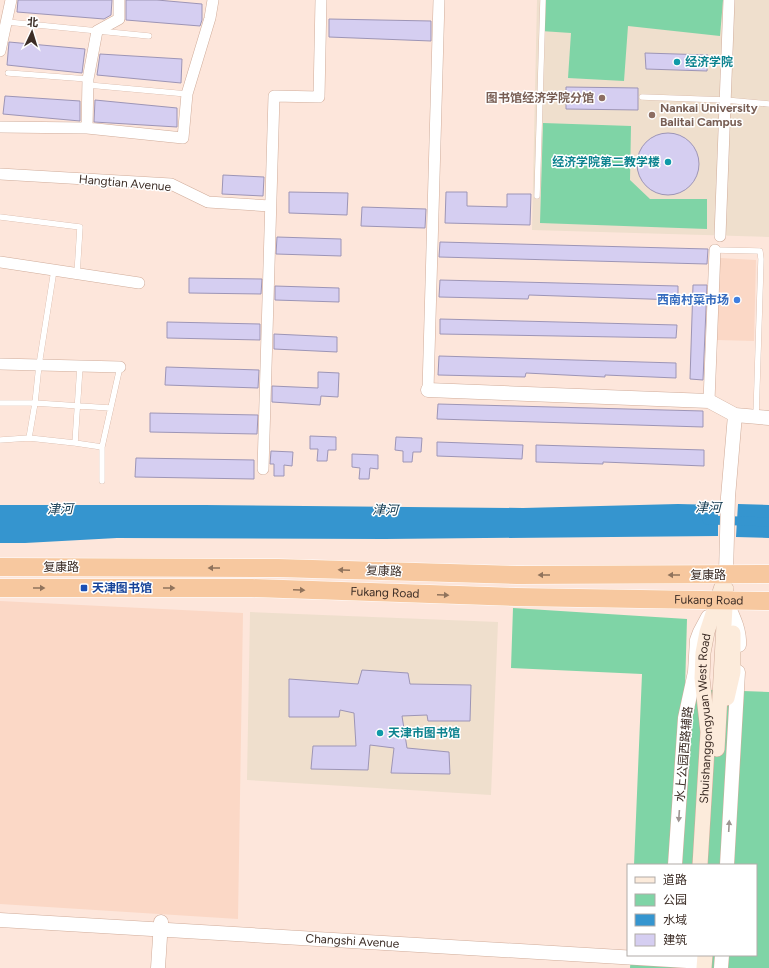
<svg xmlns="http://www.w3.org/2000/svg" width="769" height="968" viewBox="0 0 769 968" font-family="Figtree,'Noto Sans SC',sans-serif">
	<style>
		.built { fill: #fbd8c6 }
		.education { fill: #efdfcd }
		.green { fill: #7fd4a6 }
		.water { fill: #3595cf }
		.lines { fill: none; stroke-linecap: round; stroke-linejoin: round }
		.canal { stroke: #3595cf; stroke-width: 9 }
		.building { fill: #d5cef1; stroke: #9d95b6 }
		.service-casing { stroke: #d0ac9a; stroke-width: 6 }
		.minor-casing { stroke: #d0ac9a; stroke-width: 12 }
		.tertiary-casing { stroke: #d0ac9a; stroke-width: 15 }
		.secondary-casing { stroke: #d0ac9a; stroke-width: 16 }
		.trunk-casing { stroke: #fff; stroke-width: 19 }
		.service { stroke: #fff; stroke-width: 5.5 }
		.minor { stroke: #fff; stroke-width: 11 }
		.tertiary { stroke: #fff; stroke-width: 14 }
		.secondary { stroke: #fcebdb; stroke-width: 15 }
		.trunk { stroke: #f7c89f; stroke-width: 18 }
		.oneway { fill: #90735c }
		.oneway2 { fill: #9e9692 }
		.culture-dot { fill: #0f9aa8; stroke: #fff; stroke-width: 1.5 }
		.education-dot { fill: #8d6e63; stroke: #fff; stroke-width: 1.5 }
		.shop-dot { fill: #3f7fe0; stroke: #fff; stroke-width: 1.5 }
		.transit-dot { fill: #1a4fb4; stroke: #fff; stroke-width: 1.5 }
		.labels { text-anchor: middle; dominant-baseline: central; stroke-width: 3; stroke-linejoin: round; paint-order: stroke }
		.culture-label { font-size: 12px; font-weight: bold; fill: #0d838f; stroke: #fff; text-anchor: start }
		.education-label { font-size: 12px; font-weight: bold; fill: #785e54; stroke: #fff; text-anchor: end }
		.street-label { font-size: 12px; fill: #3c2d26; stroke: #fff }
		.shop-label { font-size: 12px; font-weight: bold; fill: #366cbe; stroke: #fff; text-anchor: end }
		.transit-label { font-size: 12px; font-weight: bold; fill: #164399; stroke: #fff; text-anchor: start }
		.water-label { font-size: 13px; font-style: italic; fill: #0a334b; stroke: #fff }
	</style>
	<rect width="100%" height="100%" fill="#fde6db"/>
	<path class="built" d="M720,258L756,260L754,341L717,340Z
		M0,601L243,613L238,919L0,904Z"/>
	<path class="education" d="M537,0H769V237L532,230Z
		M250,612L498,622L491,795L247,780Z"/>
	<path class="green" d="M542,0H723L720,36L628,26L624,81L568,78L571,33L541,31Z
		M543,123L631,126L630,180L650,199H707V229L540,223Z
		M513,608L687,619L685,689L769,692V968H630L631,955H756V865H634L642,674L511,668Z"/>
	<path class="water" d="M678,504L718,505V536L384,539L117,538L25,543H0V505H204L523,508Z
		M738,504L769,505V538L736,537Z"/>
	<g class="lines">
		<path class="canal" d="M707,520L769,522"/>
	</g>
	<path class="building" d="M18,0H112L111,15L104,19L17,12Z
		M126,0H157L202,4V20L200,26L126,20Z
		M329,19L431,21V41L329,37Z
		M9,42L85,49L82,73L7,65Z
		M645,53L708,55L707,71L646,69Z
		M100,54L182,59L181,83L97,75Z
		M566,87L638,88V110L566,109Z
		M5,96L80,101V121L3,114Z
		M95,100L177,108V127L94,122Z
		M637 164a31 31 0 1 1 62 0a31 31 0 1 1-62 0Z
		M223,175L264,177L263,196L222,194Z
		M289,192L348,193L347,215L289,213Z
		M446,192H467V206L507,207V194H531L530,225L445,223Z
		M362,207L426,209L425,228L361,226Z
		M277,237L341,239V256L276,254Z
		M440,242L708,249L707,264L439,257Z
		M189,278L262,279L261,294L189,293Z
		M440,280L678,286V300L529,295L528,299L439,297Z
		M693,285H707L703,380L690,379Z
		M275,286L339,288V302L275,300Z
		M440,319L677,325L676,338L440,334Z
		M167,322L260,324V340L167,338Z
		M274,334L337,337V352L274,349Z
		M439,356L676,363V378L605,375V377L526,373L525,377L438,375Z
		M166,367L259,370L258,388L165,385Z
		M318,372L339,373L338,397L321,396L320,405L272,402V386L318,388Z
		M438,404L703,411V427L437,419Z
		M150,413L258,415L257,434L150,432Z
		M310,436L336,437V450H328L327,461H317L318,449H310Z
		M396,437L422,438L421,452H413L412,462H403V451L395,450Z
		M437,442L523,445L522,459L437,456Z
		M536,445L704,450V466L603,462V464L536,462Z
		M271,451L293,452L292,466L284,465V476H274V464H270Z
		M352,454L378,455V469L370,468L369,479H359L360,468L352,467Z
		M136,458L254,460V479L135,477Z
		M362,670L408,673L410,684L471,685L470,721H428L427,715L402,716L407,748L449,752L450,774L391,773L394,748L370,745L368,770L311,769L313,746H356L354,713L340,710L339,717H289V679L358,684Z"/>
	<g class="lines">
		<defs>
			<path id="service" d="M7,22L149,36
				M8,73L88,79
				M88,85L187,94
				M642,97L725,100L769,104
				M537,196L543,0
				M0,217L80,227L77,274
				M715,250L760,251L761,259L756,417
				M54,270L39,365L35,403L110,408
				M80,366L75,443L102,447
				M0,403H35L29,438L75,443
				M0,440L29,438
				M102,481V447L120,367"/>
			<path id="minor" d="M0,51L11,0
				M0,127L87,128L183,138L187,94L210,18L213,0
				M87,128L88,79L97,31L119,19V0
				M0,174L171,184L208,202L270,206
				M720,236L729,0
				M0,262L139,283
				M0,364L120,367
				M428,390L439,0
				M709,401L715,250
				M263,469L274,96L319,97L321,0"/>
			<g id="tertiary">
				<path d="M428,390L709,401L735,415L769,418"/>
				<path d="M726,574L728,497L735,415"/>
				<path d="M726,601C732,615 740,629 739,645"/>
				<path d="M675,865L685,718L695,672L697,640L700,632L708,617"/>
				<path d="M727,865L738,672"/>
				<path id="s1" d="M0,920L704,962"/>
				<path d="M158,968L161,922"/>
				<path d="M721,968L722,955"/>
			</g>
			<g id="secondary">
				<path d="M727,698L733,672V633"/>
				<path d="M717,749L726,589"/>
				<path id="s2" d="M700,865L708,732L702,678L703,653L707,632L726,574"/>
				<path d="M704,968L705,955"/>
			</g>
			<g id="trunk">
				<path d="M0,567L278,568L517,575L769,574"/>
				<path id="s3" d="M0,588H252L516,597L769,601"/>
			</g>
		</defs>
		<use href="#service" class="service-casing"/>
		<use href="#minor" class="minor-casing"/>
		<use href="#tertiary" class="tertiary-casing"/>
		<use href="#secondary" class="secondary-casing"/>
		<use href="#trunk" class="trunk-casing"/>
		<use href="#service" class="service"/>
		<use href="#minor" class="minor"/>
		<use href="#tertiary" class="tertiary"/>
		<use href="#secondary" class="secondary"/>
		<use href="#trunk" class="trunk"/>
	</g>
	<defs><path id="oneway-solid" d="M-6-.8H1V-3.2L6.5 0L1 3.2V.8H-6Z"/></defs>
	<g class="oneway">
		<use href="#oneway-solid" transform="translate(214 568) rotate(-180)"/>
		<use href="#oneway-solid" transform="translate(344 570) rotate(-178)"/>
		<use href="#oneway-solid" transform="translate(544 575) rotate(180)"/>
		<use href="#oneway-solid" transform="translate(674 575) rotate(180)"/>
		<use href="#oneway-solid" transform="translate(39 588)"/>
		<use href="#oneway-solid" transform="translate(169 588)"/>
		<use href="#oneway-solid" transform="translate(299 590) rotate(2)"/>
		<use href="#oneway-solid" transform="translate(443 595) rotate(2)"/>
	</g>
	<g class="oneway2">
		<use href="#oneway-solid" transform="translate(679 816) rotate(94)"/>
		<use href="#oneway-solid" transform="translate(729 826) rotate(-87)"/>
	</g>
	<g class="culture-dot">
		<circle cx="677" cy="62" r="4"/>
		<circle cx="668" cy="162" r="4"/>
		<circle cx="380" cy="733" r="4"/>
	</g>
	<g class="education-dot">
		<circle cx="602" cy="98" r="4"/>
		<circle cx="652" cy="115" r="4"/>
	</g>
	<circle class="shop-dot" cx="737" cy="300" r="4"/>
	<rect class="transit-dot" x="80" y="584" width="8" height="8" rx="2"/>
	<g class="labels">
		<g class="culture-label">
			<text x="685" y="62">经济学院</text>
			<text x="660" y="162" text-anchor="end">经济学院第二教学楼</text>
			<text x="388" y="733">天津市图书馆</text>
		</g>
		<g class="education-label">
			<text x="594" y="98">图书馆经济学院分馆</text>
			<text x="660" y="108" text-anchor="start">Nankai University<tspan x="660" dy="14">Balitai Campus</tspan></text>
		</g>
		<g class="street-label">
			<text transform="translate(125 183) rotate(5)">Hangtian Avenue</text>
			<text x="61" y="567">复康路</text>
			<text transform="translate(384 571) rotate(2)">复康路</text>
			<text x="708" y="575">复康路</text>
			<text stroke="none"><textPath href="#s3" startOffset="385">Fukang Road</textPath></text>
			<text stroke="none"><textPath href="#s3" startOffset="709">Fukang Road</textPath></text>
			<text stroke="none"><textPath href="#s2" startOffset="147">Shuishanggongyuan West Road</textPath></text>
			<text transform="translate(684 754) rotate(-85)">水上公园西路辅路</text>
			<text stroke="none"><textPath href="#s1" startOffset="353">Changshi Avenue</textPath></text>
		</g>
		<g class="shop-label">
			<text x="729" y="300">西南村菜市场</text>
		</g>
		<g class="transit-label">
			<text x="92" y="588">天津图书馆</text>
		</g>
		<g class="water-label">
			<text x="708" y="507">津河</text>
			<text transform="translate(60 509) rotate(-1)">津河</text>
			<text transform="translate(385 510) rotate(1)">津河</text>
		</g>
	</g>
	<rect x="627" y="864" width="130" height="92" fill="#ffffff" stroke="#b1aba8"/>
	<rect x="635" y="877" width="20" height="6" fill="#fcebdb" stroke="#b1aba8"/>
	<text x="663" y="884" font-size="12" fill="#3c2d26">道路</text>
	<rect x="635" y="894" width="20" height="12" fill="#7fd4a6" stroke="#b1aba8"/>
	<text x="663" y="904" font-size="12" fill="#3c2d26">公园</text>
	<rect x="635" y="914" width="20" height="12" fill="#3595cf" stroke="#b1aba8"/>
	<text x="663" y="924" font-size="12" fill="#3c2d26">水域</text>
	<rect x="635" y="934" width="20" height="12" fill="#d5cef1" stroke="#b1aba8"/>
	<text x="663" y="944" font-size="12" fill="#3c2d26">建筑</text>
	<g transform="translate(32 32) rotate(4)" stroke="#ffffff" stroke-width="3" paint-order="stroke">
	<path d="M0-3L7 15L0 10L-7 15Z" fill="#3c2d26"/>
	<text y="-6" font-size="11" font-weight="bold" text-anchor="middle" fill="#3c2d26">北</text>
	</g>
</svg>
